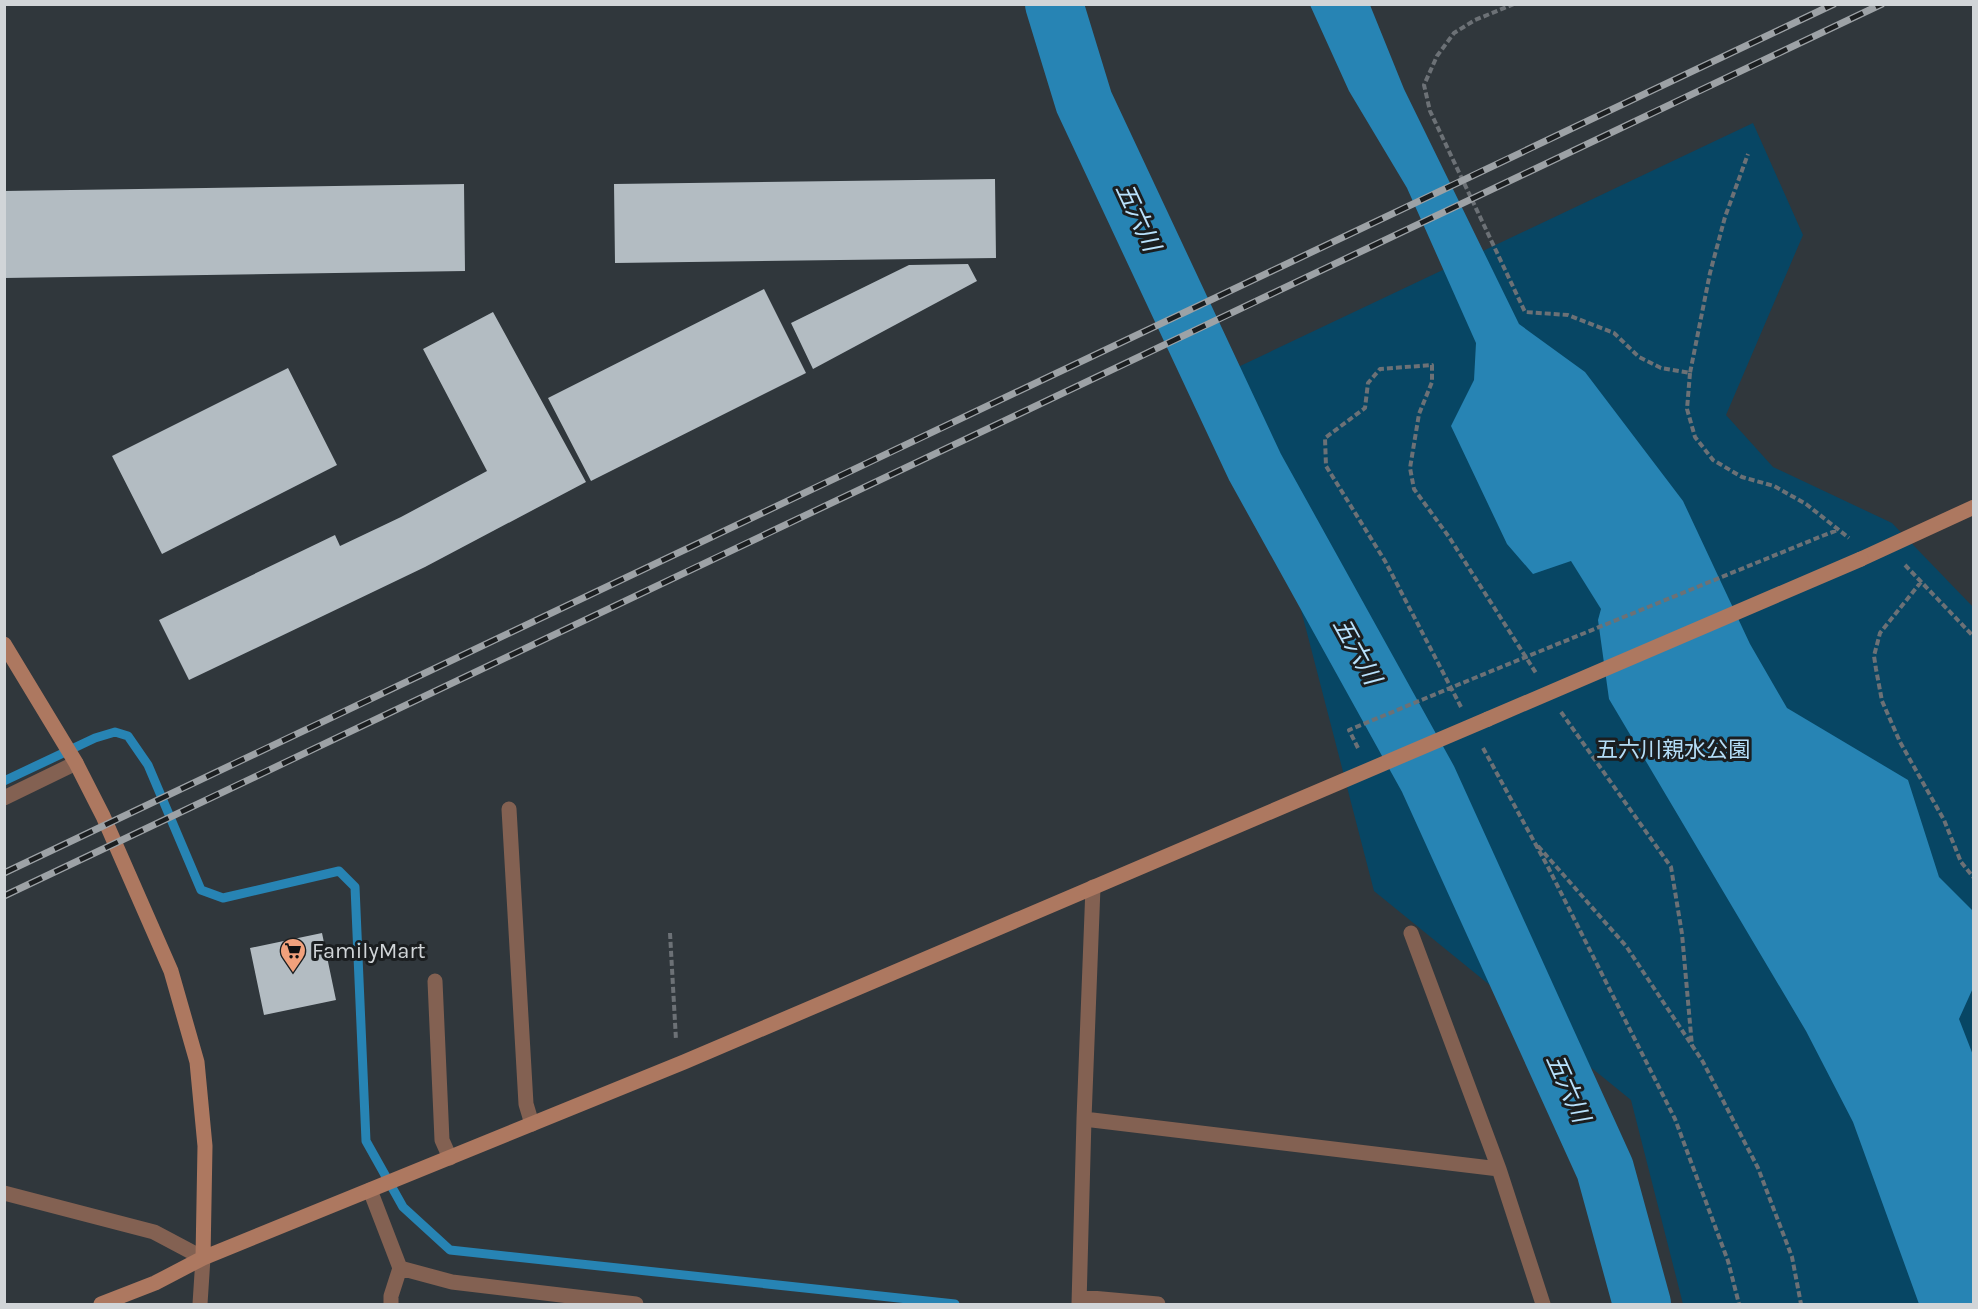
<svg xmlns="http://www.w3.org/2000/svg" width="1978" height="1309" viewBox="0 0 1978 1309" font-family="Karla,'Noto Sans JP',sans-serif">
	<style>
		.green { fill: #074664 }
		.water { fill: #2784b4 }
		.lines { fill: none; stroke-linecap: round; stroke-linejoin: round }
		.stream { stroke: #2784b4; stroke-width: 9 }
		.river { stroke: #2784b4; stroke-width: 58 }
		.building { fill: #b3bcc2 }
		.path { stroke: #6c7176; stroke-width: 4; stroke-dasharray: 6 3; stroke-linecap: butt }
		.street { stroke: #836152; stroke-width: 15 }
		.secondary { stroke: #ad7860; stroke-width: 15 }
		.rail-casing { stroke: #9da2a6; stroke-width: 7 }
		.rail { stroke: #1b1e20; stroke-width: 4.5; stroke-dasharray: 14; stroke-linecap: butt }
		.path-bridge { stroke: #6c7176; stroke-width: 4; stroke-dasharray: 6 3; stroke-linecap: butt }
		.secondary-bridge { stroke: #ad7860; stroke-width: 15 }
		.labels { text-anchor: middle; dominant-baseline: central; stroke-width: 6; stroke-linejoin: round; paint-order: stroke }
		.park-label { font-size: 22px; fill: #b4ddf7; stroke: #1b1e20 }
		.poi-label { font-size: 22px; fill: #d1d5d8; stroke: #1b1e20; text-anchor: start }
		.water-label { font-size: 24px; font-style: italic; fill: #b9e2fd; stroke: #1b1e20 }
	</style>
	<rect width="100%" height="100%" fill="#30373c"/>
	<path class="green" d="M1753,123L1803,235L1726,415L1773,467L1892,523L1973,607V1304H1683L1631,1100L1374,891L1238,367Z"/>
	<path class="water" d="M1310,5H1370L1404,89L1519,324L1585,372L1683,501L1750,644L1787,708L1908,780L1939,877L1973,911V988L1959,1019L1973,1055V1304H1919L1853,1122L1806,1031L1609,699L1598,620L1601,609L1571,561L1533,574L1507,544L1451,426L1474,380L1476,343L1407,188L1349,91Z"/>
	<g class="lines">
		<path class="stream" d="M4,781L95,738L115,732L128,736L148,765L201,890L223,898L339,871L355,887L366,1141L403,1207L450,1250L955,1304"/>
		<path class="river" d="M1054,4L1084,102L1255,467L1428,779L1605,1169L1642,1304"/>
	</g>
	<path class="building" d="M995,179L996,258L615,263L614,184Z
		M464,184L465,271L4,278V191Z
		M968,264L977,281L813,369L791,323L909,265Z
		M764,289L806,373L591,481L548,398Z
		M493,312L586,482L425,567L189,680L159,620L335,535L340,546L401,517L487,471L423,349Z
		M288,368L337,465L162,554L112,456Z
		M322,933L336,1000L264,1015L250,948Z"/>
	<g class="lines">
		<path class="path" d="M1514,4L1475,20L1454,33L1437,56L1424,85L1430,111L1525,312L1568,315L1614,333L1639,357L1661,368L1690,373L1710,273L1725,217L1748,154
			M1690,373L1687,409L1695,437L1713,460L1742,477L1774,486L1806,504L1849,538
			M1822,536L1838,530
			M1905,565L1974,637
			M1921,582L1880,633L1874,656L1876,669L1882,701L1900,742L1944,820L1961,862L1974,878
			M1461,707L1385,561L1326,466L1325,438L1365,408L1368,383L1380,369L1432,365V382L1419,414L1410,468L1414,489L1449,537L1536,673
			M1561,712L1671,867L1682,934L1692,1046
			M1358,748L1349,730L1472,679
			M1483,748L1548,867L1675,1119L1728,1261L1739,1304
			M1538,846L1626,946L1703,1062L1758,1168L1792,1257L1801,1304
			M670,933L676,1040"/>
		<path class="street" d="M4,798L76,763
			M509,809L526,1104L532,1124
			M1411,933L1499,1169
			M435,981L442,1140L450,1158
			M1084,1119L1499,1169L1543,1304
			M370,1190L400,1268L391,1296V1304
			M4,1193L154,1232L203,1258L200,1304
			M400,1268L452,1282L636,1304
			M1080,1297L1158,1304
			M1079,1304L1084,1119L1093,887"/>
		<path class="secondary" d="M1861,559L1974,507
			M4,644L76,763L103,816L171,971L197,1062L205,1146L203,1258
			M101,1304L155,1283L203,1258L684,1062L1488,719"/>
		<defs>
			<path id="rail" d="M4,873L1834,4
				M4,896L1882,4"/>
		</defs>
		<use href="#rail" class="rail-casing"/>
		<use href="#rail" class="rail"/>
		<path class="path-bridge" d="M1472,679L1822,536"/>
		<path class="secondary-bridge" d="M1488,719L1861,559"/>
	</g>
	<defs>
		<symbol id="supermarket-pin" viewBox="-11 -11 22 30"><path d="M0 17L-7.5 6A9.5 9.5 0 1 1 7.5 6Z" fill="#f1a17c" stroke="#1b1e20"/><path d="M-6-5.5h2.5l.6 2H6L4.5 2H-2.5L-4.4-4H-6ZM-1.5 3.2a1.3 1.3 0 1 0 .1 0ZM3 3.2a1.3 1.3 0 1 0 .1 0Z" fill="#111"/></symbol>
	</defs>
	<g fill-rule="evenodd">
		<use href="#supermarket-pin" x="278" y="936" width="30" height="40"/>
	</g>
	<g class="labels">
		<g class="park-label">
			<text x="1673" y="750">五六川親水公園</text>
		</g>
		<g class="poi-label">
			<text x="312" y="951">FamilyMart</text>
		</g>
		<g class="water-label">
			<text transform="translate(1138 217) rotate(65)">五六川</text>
			<text transform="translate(1357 651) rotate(61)">五六川</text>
			<text transform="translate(1568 1088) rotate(66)">五六川</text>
		</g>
	</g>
	<rect width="1978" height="1309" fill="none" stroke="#d1d5d8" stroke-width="12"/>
</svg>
